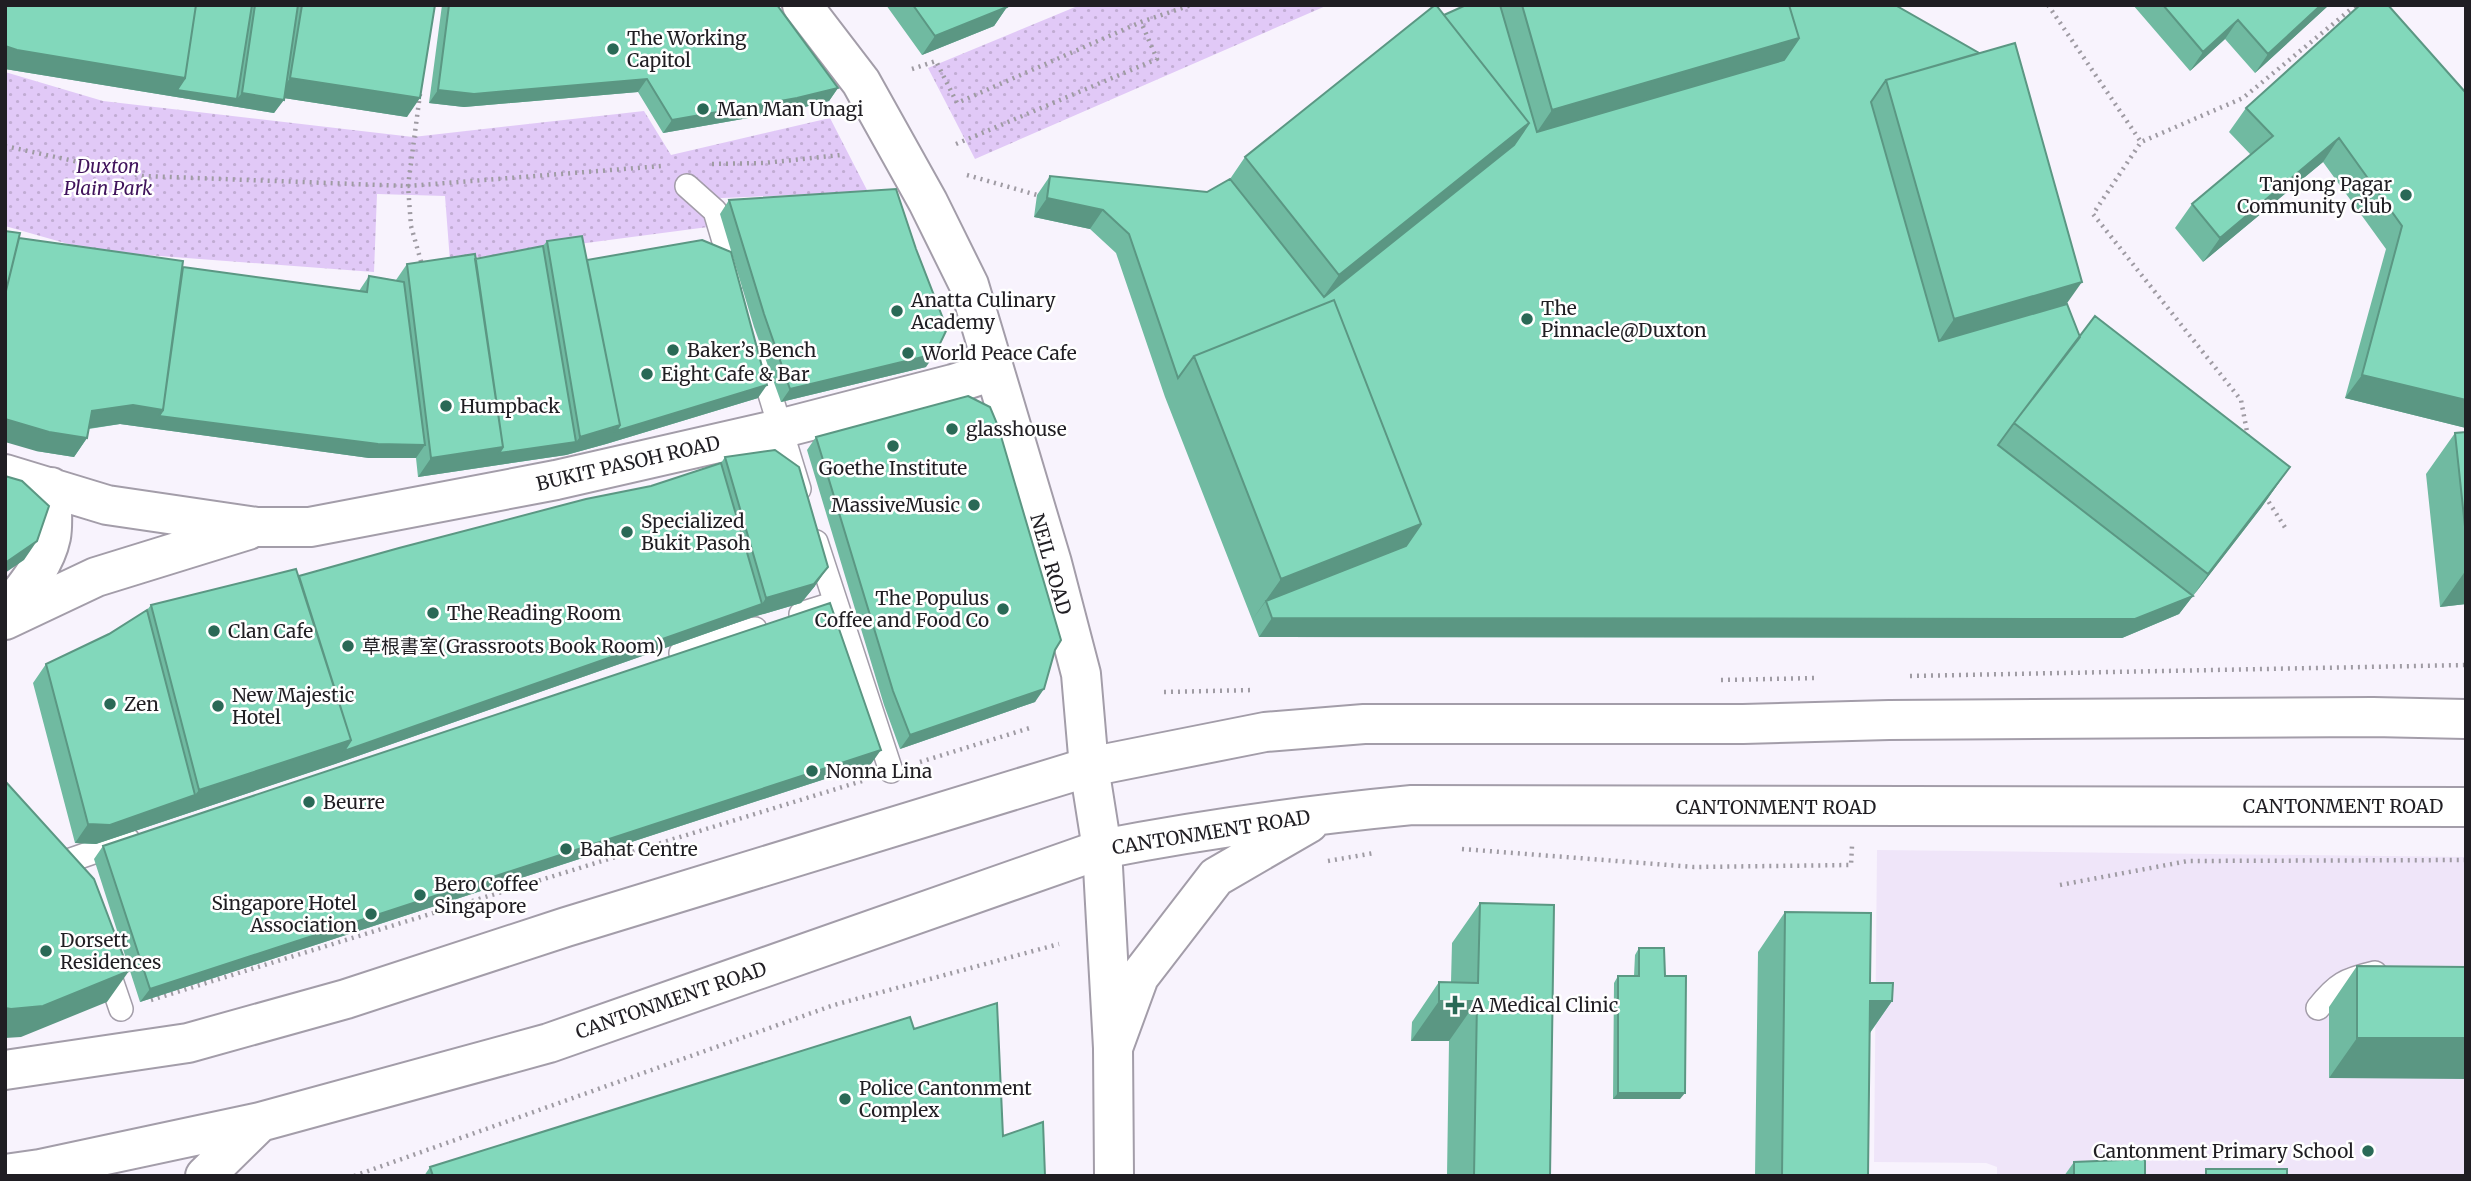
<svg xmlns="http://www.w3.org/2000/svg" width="2471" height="1181" viewBox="0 0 2471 1181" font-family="Merriweather,'Noto Sans SC',serif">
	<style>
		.built { fill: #efe5f9 }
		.green { fill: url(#green-dots) }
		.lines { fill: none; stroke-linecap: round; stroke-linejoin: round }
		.service-casing { stroke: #a39da9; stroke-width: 26 }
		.minor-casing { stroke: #a39da9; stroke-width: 42 }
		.secondary-casing { stroke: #a39da9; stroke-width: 42 }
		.primary-casing { stroke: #a39da9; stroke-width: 42 }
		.path { stroke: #9f9ba3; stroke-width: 4.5; stroke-dasharray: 2 5; stroke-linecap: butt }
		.service { stroke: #fff; stroke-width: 23 }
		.minor { stroke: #fff; stroke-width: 38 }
		.secondary { stroke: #fff; stroke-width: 38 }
		.primary { stroke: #fff; stroke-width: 38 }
		.wall { fill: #70baa1 }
		.shaded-wall { fill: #5b9783 }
		.building { fill: #82d8bb; stroke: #5b9783; stroke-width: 2 }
		.poi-dot { fill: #2a6956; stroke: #fff; stroke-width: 2.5 }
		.labels { text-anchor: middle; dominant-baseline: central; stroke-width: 5; stroke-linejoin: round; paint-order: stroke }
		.poi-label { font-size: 19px; fill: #201e23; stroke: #fff; text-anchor: start }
		.park-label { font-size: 19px; font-style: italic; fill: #40135b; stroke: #fff }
		.street-label { font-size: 19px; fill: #201e23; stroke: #fff }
	</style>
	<defs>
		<pattern id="green-dots" width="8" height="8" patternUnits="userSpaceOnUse" patternTransform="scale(1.75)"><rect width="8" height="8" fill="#e1c9f7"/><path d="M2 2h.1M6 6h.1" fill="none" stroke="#c1acd3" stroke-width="1.8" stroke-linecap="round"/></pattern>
	</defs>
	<rect width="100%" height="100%" fill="#f8f3fd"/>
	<path class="built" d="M1877,850L2466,857V1176H1997V1167L1986,1163L1874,1162Z"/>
	<path class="green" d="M1080,5H1328L975,159L928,68Z
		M5,72L103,101L413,137L644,111L671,155L830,118L868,192L699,199L708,227L450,261L445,196L377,194L374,272L93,251L5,226Z"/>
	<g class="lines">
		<defs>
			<path id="service" d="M687,186L715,211L735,278
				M759,358L799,489
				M816,542L891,771
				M801,614L836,603
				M681,653L755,629
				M62,863L128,840
				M105,962L121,1009
				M2318,1008C2337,984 2345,980 2375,973"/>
			<path id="minor" d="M5,474L107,505L257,527H310L556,480L779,429L953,384L993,371
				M5,613C23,590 45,566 51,537C54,521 51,503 51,487
				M5,620L96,577L248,530"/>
			<path id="secondary" d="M802,5L861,82L928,202L969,285L1052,563L1081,674L1089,767L1102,849L1113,1048L1114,1176"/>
			<path id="primary" d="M1113,1048L1139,977L1216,877L1309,823
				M5,1070L188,1043L346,999L566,927L1089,767L1265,732L1364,724H1743L1889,720L2373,717L2466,719
				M5,1174L40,1169L260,1122L549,1043L1102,849C1205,829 1308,815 1412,805L2466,807
				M205,1176L260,1122"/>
		</defs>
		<use href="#service" class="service-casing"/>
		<use href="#minor" class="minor-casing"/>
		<use href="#secondary" class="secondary-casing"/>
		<use href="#primary" class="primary-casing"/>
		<path class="path" d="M2048,5L2141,142
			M912,69L936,61L957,103L1141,22L1191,5
			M420,94L408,186L411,226L422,265
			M956,144L1157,59L1141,22
			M5,146L143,176L408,186L662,166
			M712,164L764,163L841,155
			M967,175L1037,195
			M2248,437L2241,400L2093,214L2141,142L2243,98L2356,5
			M2265,496L2286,529
			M1910,676L2466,665
			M1721,680L1818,678
			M1164,692L1254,690
			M920,762L1033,727
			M1462,849L1694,867L1851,865L1852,846
			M1328,861L1374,853
			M2060,885L2188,861L2466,860
			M151,1000L862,781
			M354,1176L834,1005L1059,944"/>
		<use href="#service" class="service"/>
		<use href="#minor" class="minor"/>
		<use href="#secondary" class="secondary"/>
		<use href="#primary" class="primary"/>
	</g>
	<path class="wall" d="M5,5H435L407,117L284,98L274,113L5,69Z
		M442,5H777L838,88L829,101L788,111L663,133L638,92L464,107L429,103Z
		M886,5H1006L1007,7L994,26L922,55Z
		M1466,5H1895L2067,304L2080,337L2290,467L2261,508L2179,614L2122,638L1259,637L1165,397L1116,253L1090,229L1034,217L1037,195L1050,176L1207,192L1230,179L1245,157L1444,15Z
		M2133,5H2329L2255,73L2225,39L2190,71Z
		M2466,93V428L2345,398L2386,249L2323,162L2203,262L2175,228L2192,204L2251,155L2229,132L2246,108Z
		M729,200L926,367L781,402L754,327L720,214Z
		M19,238L183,267L359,291L369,276L396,280L407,264L475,259L543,246L547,241L587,260L758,398L606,444L566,455L418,477L416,458H369L120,424L89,429L87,438L74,457L36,451Z
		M2466,432V604L2440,607L2426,474L2455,433Z
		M816,437L1055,650L1035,702L900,749L884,705L807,450Z
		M725,457L815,586L801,603L753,617L335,764L96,844L75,843L33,683L46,664L109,634L147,610L151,605L299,576L651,486L721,463Z
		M871,764L140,1002L94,859L103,846Z
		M1480,903L1550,1176H1447L1449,1041H1411L1412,1022L1439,982H1451L1452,943Z
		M1785,912L1892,1001L1870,1033L1868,1176H1755L1758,952Z
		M1639,948L1665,976L1680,1099H1613L1614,983L1618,976H1634L1635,955Z
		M2357,966L2466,967L2329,1078V1007Z
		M914,1029L1003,1136L1045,1176H424L430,1167Z
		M2074,1162L2145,1176H2064Z"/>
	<path class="shaded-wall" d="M2321,5H2329L2255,73L2268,54Z
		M1007,7L994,26L922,55L935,36Z
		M2238,20L2225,39L2190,71L2203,52Z
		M1799,38L1770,79L1524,151L1552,110Z
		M5,46L185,78L237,99L242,93L284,100L274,113L5,69Z
		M290,78L420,98L407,117L277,97Z
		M647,79L638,92L464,107L429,103L438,90Z
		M838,88L829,101L788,111L663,133L672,120Z
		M1529,123L1501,164L1310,316L1339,275Z
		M2339,138L2323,162L2203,262L2220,238Z
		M1047,198L1103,210L1090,229L1034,217Z
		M2082,282L2053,323L1926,360L1954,319Z
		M935,354L926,367L781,402L790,389Z
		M2362,375L2466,400V428L2345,398Z
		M767,385L758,398L606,444L566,455L418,477L431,458L503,447L576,442L580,437Z
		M133,405L425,445L416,458H369L120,424L78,430L92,411Z
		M5,419L87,438L74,457L36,451L5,442Z
		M2290,467L2261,508L2179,614L2122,638L1259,637L1272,618L2193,596L2208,574Z
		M1421,524L1392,565L1266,601L1252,620L1281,579Z
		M37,541L24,560L5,573V563Z
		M828,567L815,586L801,603L753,617L335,764L96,844L75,843L88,824L195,795L199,790L762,604L766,598Z
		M2466,570V604L2440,607Z
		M1044,689L1035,702L900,749L910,735Z
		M881,750L871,764L140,1002L150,989Z
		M129,971L107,1002L21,1037L5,1038V1008Z
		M1439,1001H1477L1449,1041H1411Z
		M1870,1001H1892L1864,1041Z
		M2357,1038H2466V1079L2329,1078Z
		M1618,1093H1685L1680,1099H1613Z"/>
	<path class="building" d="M5,5H196L185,78L17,50L5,46Z
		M196,5H252L237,99L177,90L185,78Z
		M255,5H298L284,100L242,93Z
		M302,5H435L420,98L290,78Z
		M449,5H777L838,88L797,98L672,120L647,79L474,94L438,90Z
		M913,5H1006L1007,7L935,36Z
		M1435,5H1436L1529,123L1339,275L1245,157Z
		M1466,5H1500L1537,132L1784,60L1799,38L1789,5H1895L1979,53L1886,80L1871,102L1939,341L2067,304L2080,337L2014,423L1998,445L2193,596L2135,619L1272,618L1266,601L1406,546L1421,524L1334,300L1194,356L1178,378L1129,234L1103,210L1047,198L1050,176L1207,192L1230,179L1324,297L1514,145L1529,123L1444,15Z
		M1522,5H1789L1799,38L1552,110Z
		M2163,5H2321L2268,54L2238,20L2203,52Z
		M2360,5H2388L2466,93V400L2362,375L2402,226L2339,138L2220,238L2192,204L2273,136L2246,108Z
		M2015,43L2082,282L1954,319L1886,80Z
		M896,189L916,249L947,329L935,354L790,389L764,314L729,200Z
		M5,231L20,233L5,295Z
		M582,236L620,425L580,437L547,241Z
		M19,238L183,261L163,410L133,405L92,411L87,438L49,432L5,419V295Z
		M702,240L731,252L767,385L616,431L620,425L587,260Z
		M543,246L576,442L499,453L503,447L475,259Z
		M475,254L503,447L431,458L407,264Z
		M183,267L367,292L369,276L404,282L425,445L378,444L159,416L163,410Z
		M1334,300L1421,524L1281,579L1194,356Z
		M2095,316L2290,467L2208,574L2014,423Z
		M968,396L990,407L998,426L1061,640L1055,650L1044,689L910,735L893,691L816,437Z
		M2466,432V536L2455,433Z
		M775,450L799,467L828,567L814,584L766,598L725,457Z
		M721,463L762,604L344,751L351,740L299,576L399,548L586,499L651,486Z
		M5,476L22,481L49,506L37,541L5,563Z
		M296,569L351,740L199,790L151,605Z
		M830,603L881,750L150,989L103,846Z
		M147,610L195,795L110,825L88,824L46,664L109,634Z
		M5,781L94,879L129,971L43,1006L11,1009L5,1008Z
		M1480,903L1554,905L1550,1176H1474L1477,1001H1439V982L1478,983Z
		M1785,912L1871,913L1870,983H1893L1892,1001H1870L1868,1176H1782Z
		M1639,948H1664L1665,976H1686L1685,1093H1618V976H1639Z
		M2357,966L2466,967V1038H2357Z
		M997,1003L1003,1136L1043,1122L1045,1176H433L430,1167L910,1017L914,1029Z
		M2145,1159V1176H2074V1162Z
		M2206,1169H2287V1176H2206Z"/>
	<g class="poi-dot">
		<circle cx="613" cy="49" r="7"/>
		<circle cx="703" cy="109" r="7"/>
		<circle cx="2406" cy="195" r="7"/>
		<circle cx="897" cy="311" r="7"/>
		<circle cx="1527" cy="319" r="7"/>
		<circle cx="673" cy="350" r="7"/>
		<circle cx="908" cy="353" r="7"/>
		<circle cx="647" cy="374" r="7"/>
		<circle cx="446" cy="406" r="7"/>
		<circle cx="952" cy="429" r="7"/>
		<circle cx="893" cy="446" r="7"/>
		<circle cx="974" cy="505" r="7"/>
		<circle cx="627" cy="532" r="7"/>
		<circle cx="1003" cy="609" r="7"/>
		<circle cx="433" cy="613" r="7"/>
		<circle cx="214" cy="631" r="7"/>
		<circle cx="348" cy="646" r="7"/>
		<circle cx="110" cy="704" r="7"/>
		<circle cx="218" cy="706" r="7"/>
		<circle cx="812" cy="771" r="7"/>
		<circle cx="309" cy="802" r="7"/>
		<circle cx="566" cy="849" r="7"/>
		<circle cx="420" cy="895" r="7"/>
		<circle cx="371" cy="914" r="7"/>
		<circle cx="46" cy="951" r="7"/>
		<path d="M1451.5 994.5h7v7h7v7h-7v7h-7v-7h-7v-7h7z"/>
		<circle cx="845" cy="1099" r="7"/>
		<circle cx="2368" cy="1151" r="7"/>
	</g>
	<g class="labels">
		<g class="poi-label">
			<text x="627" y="38">The Working<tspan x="627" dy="22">Capitol</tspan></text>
			<text x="717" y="109">Man Man Unagi</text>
			<text x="2392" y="184" text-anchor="end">Tanjong Pagar<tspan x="2392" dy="22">Community Club</tspan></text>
			<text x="911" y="300">Anatta Culinary<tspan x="911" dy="22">Academy</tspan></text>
			<text x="1541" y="308">The<tspan x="1541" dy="22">Pinnacle@Duxton</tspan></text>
			<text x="687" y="350">Baker’s Bench</text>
			<text x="922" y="353">World Peace Cafe</text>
			<text x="661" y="374">Eight Cafe &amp; Bar</text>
			<text x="460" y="406">Humpback</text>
			<text x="966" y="429">glasshouse</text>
			<text x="893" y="468" text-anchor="middle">Goethe Institute</text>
			<text x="960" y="505" text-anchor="end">MassiveMusic</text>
			<text x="641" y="521">Specialized<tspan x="641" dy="22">Bukit Pasoh</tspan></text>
			<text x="989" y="598" text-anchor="end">The Populus<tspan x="989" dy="22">Coffee and Food Co</tspan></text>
			<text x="447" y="613">The Reading Room</text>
			<text x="228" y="631">Clan Cafe</text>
			<text x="362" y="646">草根書室(Grassroots Book Room)</text>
			<text x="232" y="695">New Majestic<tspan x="232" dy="22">Hotel</tspan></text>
			<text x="124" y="704">Zen</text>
			<text x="826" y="771">Nonna Lina</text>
			<text x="323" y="802">Beurre</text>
			<text x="580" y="849">Bahat Centre</text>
			<text x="434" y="884">Bero Coffee<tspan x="434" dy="22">Singapore</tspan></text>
			<text x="357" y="903" text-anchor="end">Singapore Hotel<tspan x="357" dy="22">Association</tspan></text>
			<text x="60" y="940">Dorsett<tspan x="60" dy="22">Residences</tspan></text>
			<text x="1471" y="1005">A Medical Clinic</text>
			<text x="859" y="1088">Police Cantonment<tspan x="859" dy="22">Complex</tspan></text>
			<text x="2354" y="1151" text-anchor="end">Cantonment Primary School</text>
		</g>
		<g class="park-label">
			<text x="108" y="166">Duxton<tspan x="108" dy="22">Plain Park</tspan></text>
		</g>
		<g class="street-label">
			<text transform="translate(628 463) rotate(-13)">BUKIT PASOH ROAD</text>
			<text transform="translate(1051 564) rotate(74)">NEIL ROAD</text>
			<text x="2343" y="806">CANTONMENT ROAD</text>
			<text x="1776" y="807">CANTONMENT ROAD</text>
			<text transform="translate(1211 832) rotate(-9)">CANTONMENT ROAD</text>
			<text transform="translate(671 1000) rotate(-19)">CANTONMENT ROAD</text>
		</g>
	</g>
	<rect width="2471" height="1181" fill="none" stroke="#201e23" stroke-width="14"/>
</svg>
